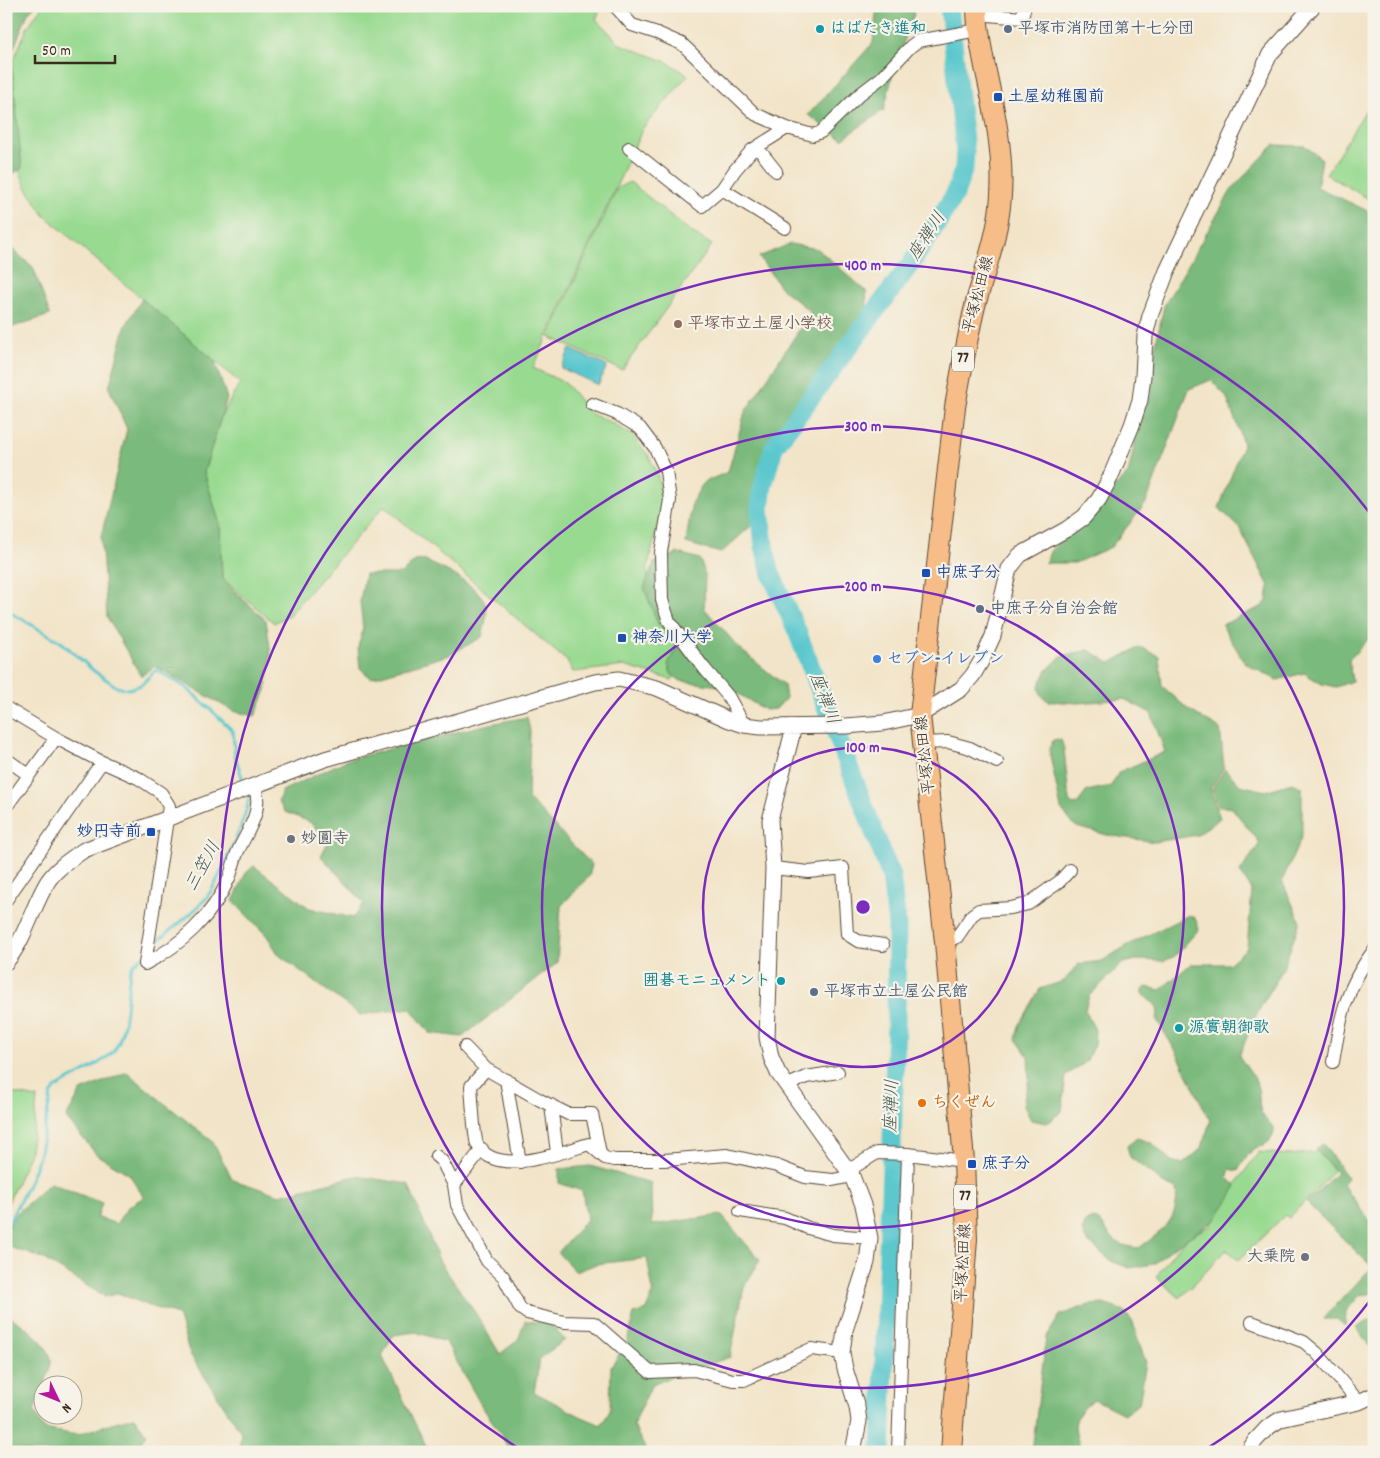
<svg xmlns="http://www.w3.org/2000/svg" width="1380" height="1458" viewBox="0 0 1380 1458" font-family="Dekko,'Klee One',sans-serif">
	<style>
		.green { fill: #99da91; stroke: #6a8258 }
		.forest { fill: #7aba7b; stroke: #5a724c }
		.water { fill: #5bc8ce; stroke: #4b7976 }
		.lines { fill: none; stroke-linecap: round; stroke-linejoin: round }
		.stream { stroke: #5bc8ce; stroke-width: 3 }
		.river { stroke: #5bc8ce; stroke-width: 19 }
		.minor-casing { stroke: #564638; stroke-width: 14 }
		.tertiary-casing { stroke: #564638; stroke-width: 17 }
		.primary-casing { stroke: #564638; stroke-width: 22 }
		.minor { stroke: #fff; stroke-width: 12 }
		.tertiary { stroke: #fff; stroke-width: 15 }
		.primary { stroke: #f7bd88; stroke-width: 20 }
		.ring { fill: none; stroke: #7b2cbf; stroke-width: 2.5 }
		.culture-dot { fill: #0f9aa8; stroke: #f7f3e8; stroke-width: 2 }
		.service-dot { fill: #5c6f8a; stroke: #f7f3e8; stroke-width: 2 }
		.transit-dot { fill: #1a4fb4; stroke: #f7f3e8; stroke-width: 2 }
		.education-dot { fill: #8d6e63; stroke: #f7f3e8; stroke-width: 2 }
		.shop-dot { fill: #3f7fe0; stroke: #f7f3e8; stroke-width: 2 }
		.worship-dot { fill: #6b7280; stroke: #f7f3e8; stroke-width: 2 }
		.food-dot { fill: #e8710a; stroke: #f7f3e8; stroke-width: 2 }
		.labels { text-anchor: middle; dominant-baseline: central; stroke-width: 4.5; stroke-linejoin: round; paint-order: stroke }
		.shield { fill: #f7f3e8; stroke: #73665b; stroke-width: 1 }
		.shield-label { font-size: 15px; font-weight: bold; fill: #3b2a1e }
		.culture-label { font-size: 16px; font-weight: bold; fill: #0d838f; stroke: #f7f3e8; text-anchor: start }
		.service-label { font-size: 16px; font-weight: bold; fill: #4e5e75; stroke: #f7f3e8; text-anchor: start }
		.transit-label { font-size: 16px; font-weight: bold; fill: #164399; stroke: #f7f3e8; text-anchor: start }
		.street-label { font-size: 16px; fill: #3b2a1e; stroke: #f7f3e8 }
		.education-label { font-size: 16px; font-weight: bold; fill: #785e54; stroke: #f7f3e8; text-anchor: start }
		.shop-label { font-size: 16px; font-weight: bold; fill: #366cbe; stroke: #f7f3e8; text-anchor: start }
		.worship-label { font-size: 16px; font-weight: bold; fill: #5b616d; stroke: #f7f3e8; text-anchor: start }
		.food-label { font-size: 16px; font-weight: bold; fill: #c56008; stroke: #f7f3e8; text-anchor: start }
		.water-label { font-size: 18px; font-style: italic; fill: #455953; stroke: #f7f3e8 }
		.centre { fill: #7b2cbf; stroke: #f7f3e8; stroke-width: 2.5 }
		.ring-label { font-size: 15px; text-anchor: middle; font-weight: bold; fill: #7b2cbf; stroke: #f7f3e8; stroke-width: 4.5; stroke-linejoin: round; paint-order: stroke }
	</style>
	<rect width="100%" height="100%" fill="#f7f3e8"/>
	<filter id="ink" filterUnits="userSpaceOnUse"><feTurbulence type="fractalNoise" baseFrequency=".02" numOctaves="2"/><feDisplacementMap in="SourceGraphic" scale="10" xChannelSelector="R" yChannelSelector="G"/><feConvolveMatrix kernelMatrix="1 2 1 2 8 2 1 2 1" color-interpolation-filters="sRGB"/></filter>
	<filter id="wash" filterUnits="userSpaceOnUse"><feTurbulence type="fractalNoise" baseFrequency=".0096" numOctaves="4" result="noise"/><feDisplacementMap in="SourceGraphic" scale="20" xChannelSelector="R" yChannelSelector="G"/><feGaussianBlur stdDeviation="1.12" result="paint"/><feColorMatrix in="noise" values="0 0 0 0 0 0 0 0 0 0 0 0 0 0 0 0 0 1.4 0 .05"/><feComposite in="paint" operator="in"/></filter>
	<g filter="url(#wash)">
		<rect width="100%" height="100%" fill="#f2e4c8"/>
		<path class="green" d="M42,6H602L596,19L620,44L667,62L688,75L643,128L533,368L565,383L591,414L610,422L631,434L649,456L658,476L663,502L647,571L654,613L686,660L672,680L624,666L573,672L567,661L384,506L289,615L274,623L222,578L220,525L204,472L217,424L240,383L44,215L26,187L15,160L7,97L14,59L27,28Z
			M1374,97V202L1326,174Z
			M630,182L691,232L712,245L622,370L549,337L617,188Z
			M6,1092L37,1098L34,1128L29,1155L6,1207Z
			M1259,1152L1290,1155L1319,1152L1335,1170L1289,1218L1285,1215L1239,1260L1226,1249L1221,1256L1180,1298L1156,1277C1173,1253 1181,1237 1211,1226V1217Z"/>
		<path class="forest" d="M6,6H35L28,13L11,55L22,168L6,178Z
			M877,6H910L914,14L894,69L884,110L842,139L808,115L873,43Z
			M1274,145L1305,146L1322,159L1317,187L1374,214V633L1349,660L1352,681L1336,687L1322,684L1304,673L1277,680L1245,663L1222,625L1261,607L1267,601L1269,586L1239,527L1219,508L1243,445L1239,430L1226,396L1211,380L1189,389L1146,503L1111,547L1075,563H1045L1051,550L1128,474L1164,306L1232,189Z
			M6,244L33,267L50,315L6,329Z
			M790,244L818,249L866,291L867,312L841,359L785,437L770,482L751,526L721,553L686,543L692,502L704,482L728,472L745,412L811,312L781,288L759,257Z
			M142,299L214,360L227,398L204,472L220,525L222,578L233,590L266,620L271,655L266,690L255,716L233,711L155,666L141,676L107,617L101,537L127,429L109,388L125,327Z
			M678,553L700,559L705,575L704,608L740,649L784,685L786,698L776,709L765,710L727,687L681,681L671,674L668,664L677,646L658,624L644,588L654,563Z
			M423,560C440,567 482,586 486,606C488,616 484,627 482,637L449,655L371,678L360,668L358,647L363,628L360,602L365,574H401L415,561Z
			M1140,647L1159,656L1162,686L1189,710L1220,729L1224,767L1210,789L1220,818L1197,835L1155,842L1107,835L1077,827L1073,824L1061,809L1049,750L1053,741L1056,739L1061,740L1064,749L1069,801L1073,805L1077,804L1087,791L1111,786L1119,772L1165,752L1151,713L1124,699L1078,703L1048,701L1041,695L1039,686L1047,670L1061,656L1089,650L1110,663Z
			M527,717L530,731L528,798L592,865L589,876L561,906L557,963L462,1037L430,1033L410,1008L360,1015L279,955L267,936L233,901L246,873L254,866L309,908L353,918L364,903L321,856L328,842L310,822L285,812L278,802L282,791L347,760L480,726Z
			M1225,769L1240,785L1265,791L1292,783L1302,787V836L1282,881L1300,921L1283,969L1256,1015L1239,1056C1244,1064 1253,1073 1256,1082C1263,1102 1253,1111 1274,1127C1275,1145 1261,1144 1250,1153C1245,1157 1241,1165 1238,1171L1230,1169L1227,1178L1236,1185L1233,1193L1215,1220L1168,1251L1154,1264L1129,1268L1111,1261L1086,1240L1082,1231L1086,1221L1093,1218C1102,1221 1104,1228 1110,1235C1117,1245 1128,1247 1139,1248C1162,1231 1180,1220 1176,1189L1163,1183L1130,1157L1127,1146L1137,1138L1152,1143L1171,1161L1183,1164L1202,1148L1210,1121L1178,1055L1157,1020C1161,999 1148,1005 1142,991L1146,987L1160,990L1191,964H1229L1247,948L1252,890L1240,872L1260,843L1232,808L1218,806L1212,789Z
			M1189,915L1195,918L1199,929L1175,956L1164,961L1136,960L1123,963L1089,996L1085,1010L1095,1030L1094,1044L1086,1062L1066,1075L1062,1111L1047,1123L1031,1120L1023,1104L1029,1079L1028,1056L1016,1039L1019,1026L1040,989L1064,981L1079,964L1102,961L1128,945Z
			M127,1072L159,1099L212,1141L233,1180L280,1195L356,1176L408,1184L440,1262L476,1314L500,1354L518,1340L525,1321L549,1323L565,1340L540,1358L534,1392L580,1416L601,1425L610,1411L611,1367L627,1342L634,1314L647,1310L653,1291L647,1258L596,1264L576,1272L558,1253L587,1219L582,1191L559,1183V1169L590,1166L651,1183L652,1225L721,1215L760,1260L744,1287L730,1357L652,1384L633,1425L647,1452H510L501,1434L481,1405L446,1342L416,1332L393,1335L382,1356L427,1448L445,1449L447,1452H239L241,1432L190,1354L178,1315L152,1307L118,1293L105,1297L42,1258L6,1246V1231L14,1216L50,1183L102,1203L97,1217L116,1224L128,1207L144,1197L129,1174L97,1155L66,1118L81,1091Z
			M1323,1144L1348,1178L1343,1185L1374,1226V1293L1360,1295L1346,1311L1345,1326L1337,1319H1323L1372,1267L1306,1202L1337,1173L1315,1149Z
			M1103,1304L1122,1310L1133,1322L1138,1341L1146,1362L1139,1404L1124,1414L1094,1399C1070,1419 1073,1424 1081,1452H1032L1046,1338L1060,1315L1089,1305Z
			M9,1316C22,1324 49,1343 51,1360C52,1368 38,1401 34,1411L44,1429L77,1435L112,1423L134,1417L147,1435L130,1452H6V1317Z
			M1374,1318V1352L1356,1327Z"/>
		<path class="water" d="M570,349L607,366L598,385L561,368Z"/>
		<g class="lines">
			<path class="stream" d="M6,610L61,642L94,671L117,687L129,689L141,685L156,670L184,686L208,707L233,731L235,756L245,786
				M152,946C170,929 192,916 207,897C217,884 253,806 248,794
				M6,1228L29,1183L39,1157L51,1095L56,1088C74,1076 96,1068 112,1053C127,1038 127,992 130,971L133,965L142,956"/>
			<path class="river" d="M881,1452L896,1026L897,925L891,876L797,631L771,574L764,546L760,509L763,485L774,447L912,262L937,223L955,194L964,168L965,151L949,6"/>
		</g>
	</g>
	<g filter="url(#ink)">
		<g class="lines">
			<defs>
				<path id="minor" d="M615,6L632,25L657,33L682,44L755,114L787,128L813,135L821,132L860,94L881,78L911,46L918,41L978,30
					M977,14L1022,18L1025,6
					M757,147L776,171
					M629,148L702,206L722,189L735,170L752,150L787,128
					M722,189L785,228
					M592,404L617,414L640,428L655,448L666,471L670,500L661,552L662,600L669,621L704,668L728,696L744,725
					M6,708L56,738L102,762L138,778L161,793L169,806L145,964
					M924,743L948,742L970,748L997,762
					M6,759L29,775
					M6,807L56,738
					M773,868L809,872L843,868L847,934L858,941L883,945
					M6,900L102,762
					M945,942L957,937L972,915L979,910L1011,908L1028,904L1059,882L1070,870
					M145,964C181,945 213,916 229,878C233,869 234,858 239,849C249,828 264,809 254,785
					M465,1047L486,1069L540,1100L568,1114H592L600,1153
					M1333,1062C1340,1018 1346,987 1374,950
					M486,1069L471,1086C472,1097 474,1137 477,1144C495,1179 562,1152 589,1144L605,1158L615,1160H664L727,1155L777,1166L805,1177L833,1180L852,1176L854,1167L877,1153L908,1154L964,1161
					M506,1080L520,1162
					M786,1086L806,1077L838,1072
					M551,1105L557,1153
					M436,1156L442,1161L454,1185L457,1205L487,1261L503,1276L520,1308L527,1313L564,1322L594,1323L650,1372L694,1370L733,1380H744L811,1349L842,1353
					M454,1185L482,1149
					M740,1211L785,1218L808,1228L833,1235L870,1238
					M1252,1322L1304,1342L1317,1353L1359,1402
					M898,1452L908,1154"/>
				<path id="tertiary" d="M794,727L770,820L773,868L767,1037L771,1057L778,1073L852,1176L863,1205L870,1238L867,1262L845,1330L842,1353L845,1369L857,1407L859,1421L853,1452
					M6,962C26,938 32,907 48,881C57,868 71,859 84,850L325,759L595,682L619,679L657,688L729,720L744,725L761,727L846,726L883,723L920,715L961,689L973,675L983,658L993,636L1009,569L1020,555L1067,529L1084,517L1099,499L1110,478L1132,425L1140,400L1143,376L1145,336L1150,316L1167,271L1270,54L1313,6
					M1248,1452L1255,1441L1267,1428L1281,1419L1359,1402L1374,1395"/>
				<path id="primary" d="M951,1452L967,1239L964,1161L945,942L920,715L955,407C961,373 967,339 975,306C985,269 999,233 1001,195C1004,152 994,109 985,67C981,47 977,27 977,6"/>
			</defs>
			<use href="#minor" class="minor-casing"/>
			<use href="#tertiary" class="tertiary-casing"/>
			<use href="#primary" class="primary-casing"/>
			<use href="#minor" class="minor"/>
			<use href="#tertiary" class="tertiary"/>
			<use href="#primary" class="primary"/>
		</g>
	</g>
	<g class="ring">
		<circle cx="863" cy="907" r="160"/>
		<circle cx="863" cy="907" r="321"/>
		<circle cx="863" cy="907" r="481"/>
		<path d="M1372 1298A642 642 0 0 1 1203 1451M523 1451A642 642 0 1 1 1372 516"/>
	</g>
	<g class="culture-dot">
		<circle cx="820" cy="29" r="5"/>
		<circle cx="781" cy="981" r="5"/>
		<circle cx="1179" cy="1028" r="5"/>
	</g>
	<g class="service-dot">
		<circle cx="1008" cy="29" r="5"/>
		<circle cx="980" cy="609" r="5"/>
		<circle cx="814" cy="992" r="5"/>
	</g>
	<g class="transit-dot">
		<rect x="993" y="92" width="10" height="10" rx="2.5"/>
		<rect x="921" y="568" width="10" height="10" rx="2.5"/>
		<rect x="617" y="633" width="10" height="10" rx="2.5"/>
		<rect x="146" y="827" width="10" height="10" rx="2.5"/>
		<rect x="967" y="1159" width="10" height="10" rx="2.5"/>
	</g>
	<circle class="education-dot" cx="678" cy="324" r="5"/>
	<circle class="shop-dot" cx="877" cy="659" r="5"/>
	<g class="worship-dot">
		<circle cx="291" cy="839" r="5"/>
		<circle cx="1305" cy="1257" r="5"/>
	</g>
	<circle class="food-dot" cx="922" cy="1103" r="5"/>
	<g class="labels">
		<g class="shield">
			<rect x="952" y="346.5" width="22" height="25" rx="4"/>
			<rect x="954" y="1184.5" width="22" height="25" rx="4"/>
		</g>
		<g class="shield-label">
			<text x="963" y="359">77</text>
			<text x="965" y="1197">77</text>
		</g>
		<g class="culture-label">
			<text x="830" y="29">はばたき進和</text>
			<text x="771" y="981" text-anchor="end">囲碁モニュメント</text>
			<text x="1189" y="1028">源實朝御歌</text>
		</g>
		<g class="service-label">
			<text x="1018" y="29">平塚市消防団第十七分団</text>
			<text x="990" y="609">中庶子分自治会館</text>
			<text x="824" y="992">平塚市立土屋公民館</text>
		</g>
		<g class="transit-label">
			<text x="1008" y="97">土屋幼稚園前</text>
			<text x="936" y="573">中庶子分</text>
			<text x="632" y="638">神奈川大学</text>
			<text x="141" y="832" text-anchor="end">妙円寺前</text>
			<text x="982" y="1164">庶子分</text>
		</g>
		<g class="street-label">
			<text transform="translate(979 295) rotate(-75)">平塚松田線</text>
			<text transform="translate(926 755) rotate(-96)">平塚松田線</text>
			<text transform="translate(964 1263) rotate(-87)">平塚松田線</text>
		</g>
		<g class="education-label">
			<text x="688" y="324">平塚市立土屋小学校</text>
		</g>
		<g class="shop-label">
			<text x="887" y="659">セブン-イレブン</text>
		</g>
		<g class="worship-label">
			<text x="301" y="839">妙圓寺</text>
			<text x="1295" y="1257" text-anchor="end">大乗院</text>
		</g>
		<g class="food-label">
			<text x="932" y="1103">ちくぜん</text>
		</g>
		<g class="water-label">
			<text transform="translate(928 237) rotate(-57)">座禅川</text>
			<text transform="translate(823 699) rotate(69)">座禅川</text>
			<text transform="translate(204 867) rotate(-61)">三笠川</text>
			<text transform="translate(893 1106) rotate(-88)">座禅川</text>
		</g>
	</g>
	<circle cx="863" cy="907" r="8" class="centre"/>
	<g class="ring-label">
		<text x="863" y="270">400 m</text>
		<text x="863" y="431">300 m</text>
		<text x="863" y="591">200 m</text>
		<text x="863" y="752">100 m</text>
	</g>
	<rect width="1380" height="1458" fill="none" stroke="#f7f3e8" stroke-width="25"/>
	<g transform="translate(58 1400) rotate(133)"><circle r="24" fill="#f7f3e8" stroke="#aca397"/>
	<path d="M0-4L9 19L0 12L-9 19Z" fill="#b5179e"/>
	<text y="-8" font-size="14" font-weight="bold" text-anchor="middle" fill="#3b2a1e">N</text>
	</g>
	<path d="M35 55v8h80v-8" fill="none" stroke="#3b2a1e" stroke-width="2.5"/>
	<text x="42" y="55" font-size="15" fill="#3b2a1e" stroke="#f7f3e8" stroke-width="4" paint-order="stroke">50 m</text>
</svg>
